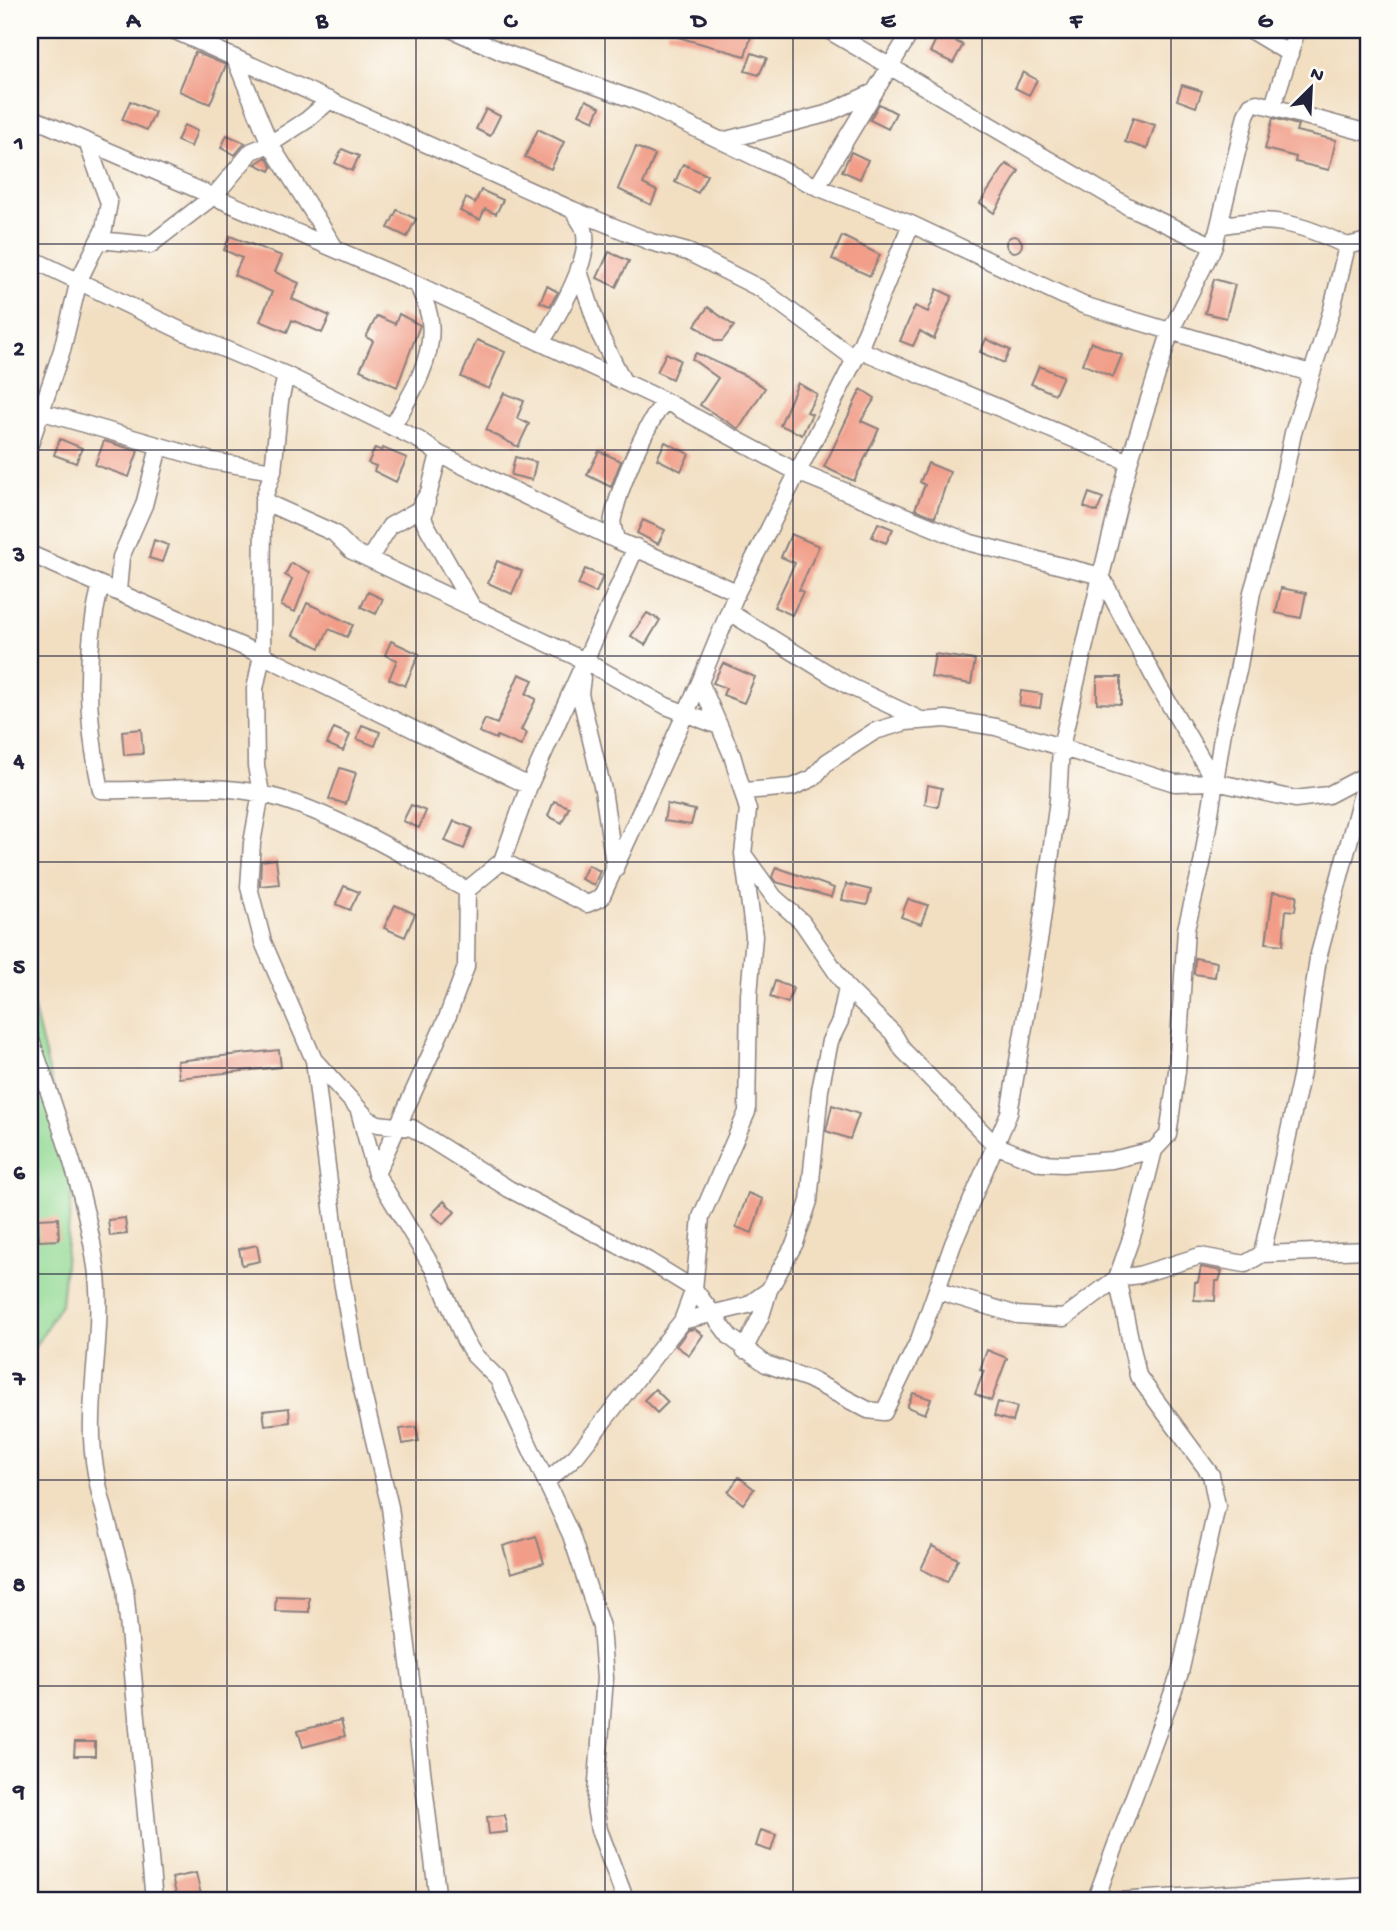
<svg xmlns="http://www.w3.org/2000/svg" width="1398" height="1931" viewBox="0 0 1398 1931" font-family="'Gochi Hand',sans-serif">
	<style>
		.green { fill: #91d993; stroke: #5a7e67; stroke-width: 2 }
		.building { fill: #f19d88 }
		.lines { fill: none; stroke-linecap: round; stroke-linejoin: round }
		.street-casing { stroke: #8a807e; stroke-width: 19 }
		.street { stroke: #fff; stroke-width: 16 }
		.grid { fill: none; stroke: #22223b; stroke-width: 2; stroke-opacity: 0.55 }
		.neatline { fill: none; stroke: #22223b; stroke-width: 2.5 }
		.grid-label { font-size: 23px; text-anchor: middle; font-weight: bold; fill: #22223b }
	</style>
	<rect width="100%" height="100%" fill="#fdfcf7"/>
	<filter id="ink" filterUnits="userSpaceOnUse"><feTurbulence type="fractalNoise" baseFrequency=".0143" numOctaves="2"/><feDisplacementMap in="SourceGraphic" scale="14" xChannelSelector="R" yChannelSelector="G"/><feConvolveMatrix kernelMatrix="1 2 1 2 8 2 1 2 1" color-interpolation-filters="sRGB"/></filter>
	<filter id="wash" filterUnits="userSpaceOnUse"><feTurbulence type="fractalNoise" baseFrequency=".00686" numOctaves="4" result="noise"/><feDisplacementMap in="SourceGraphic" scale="28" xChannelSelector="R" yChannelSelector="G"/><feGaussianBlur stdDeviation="1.57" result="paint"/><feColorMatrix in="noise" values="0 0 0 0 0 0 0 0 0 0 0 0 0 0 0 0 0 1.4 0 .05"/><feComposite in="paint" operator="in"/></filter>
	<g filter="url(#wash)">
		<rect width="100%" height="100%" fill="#f2dfc2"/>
		<path class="green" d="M30,994L74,1172L61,1304L30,1355Z"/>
		<g id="blocks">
			<path class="building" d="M667,30H753L745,56L667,34Z
				M939,33L963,45L953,63L930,52Z
				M195,52L226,65L210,104L179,91Z
				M752,53L767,58L759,75L745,71Z
				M1023,72L1037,80L1029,95L1015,88Z
				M1182,85L1202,91L1196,107L1177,100Z
				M586,100L600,107L594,121L579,114Z
				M130,101L155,112L147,130L122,120Z
				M879,104L896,113L888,129L870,120Z
				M486,109L500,116L490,136L476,129Z
				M1133,118L1155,125L1147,149L1125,142Z
				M1273,118L1298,125L1296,131L1336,140L1329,170L1295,162L1296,157L1265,149Z
				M184,125L197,131L191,147L177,141Z
				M538,129L564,142L551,169L525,157Z
				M227,135L245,143L235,155L221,148Z
				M636,147L655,155L643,184L657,191L651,205L618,189Z
				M342,149L359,156L352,171L335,163Z
				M851,152L868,160L860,179L842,171Z
				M266,157L272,167L270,171L255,164Z
				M683,164L707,175L698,193L675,182Z
				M1006,164L1019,171L994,213L980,203Z
				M481,190L503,200L496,214L485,209L480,220L460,211L466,198L475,203Z
				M397,210L416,219L407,237L388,228Z
				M1006 244a8 8 0 1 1 16 0a8 8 0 1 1-16 0Z
				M230,236L282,256L275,272L299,283L292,299L330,316L322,333L292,320L287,332L260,321L272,292L234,275L242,258L224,250Z
				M842,236L880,255L870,276L832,259Z
				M609,252L629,261L616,287L597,278Z
				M1214,279L1235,285L1226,318L1205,313Z
				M547,286L558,292L550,306L540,302Z
				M937,289L952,296L934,339L920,331L913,346L900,341L915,306L928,312Z
				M708,307L734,326L722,341H716L695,325Z
				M399,314L420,325L397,387L360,370L373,341L366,337L377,316L395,324Z
				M986,339L1010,350L1004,363L980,352Z
				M477,340L505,352L489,389L461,377Z
				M1091,342L1122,355L1113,377L1082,364Z
				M666,353L680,360L672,379L657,372Z
				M696,353L746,376L765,388L739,429L700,405L718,378L692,359Z
				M1039,366L1063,376L1055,394L1031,384Z
				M798,383L817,394L807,412L812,414L802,435L780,425Z
				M861,389L875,398L861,421L879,429L854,481L824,467Z
				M504,393L524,401L517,418L529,424L518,447L486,430Z
				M60,439L82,448L76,463L54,455Z
				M104,441L138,451L129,477L95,465Z
				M665,442L689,454L681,471L657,459Z
				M375,448L382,451L383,448L407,458L396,482L374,471L376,466L368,463Z
				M599,451L621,461L611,487L587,475Z
				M515,457L536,462L532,480L511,475Z
				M928,463L950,472L935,517L915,509L925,485L920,482Z
				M1089,493L1103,498L1097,512L1084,507Z
				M643,520L665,530L658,544L637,533Z
				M878,523L893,529L886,543L872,537Z
				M791,534L819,546L799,590L803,592L792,615L774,607L795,563L781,557Z
				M154,540L168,545L162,562L149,558Z
				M497,561L522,571L512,594L488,583Z
				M291,563L310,572L295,612L281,606L292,579L285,575Z
				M585,569L603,576L596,593L578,585Z
				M1281,588L1306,593L1301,618L1276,613Z
				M368,592L383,599L376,614L361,607Z
				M307,603L353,625L347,637L329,629L320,648L293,635Z
				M647,613L660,620L645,645L631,636Z
				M391,641L419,654L405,686L389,679L397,660L385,655Z
				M935,654L975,660L971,684L931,677Z
				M723,663L755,677L744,703L723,695L726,688L713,683Z
				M519,674L533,680L526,694L536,699L521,730L527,733L521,746L497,736L496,739L479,732L485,719L497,724Z
				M1097,677H1121V704L1097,703Z
				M1021,691L1042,694L1040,708L1019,705Z
				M362,725L380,732L375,746L357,739Z
				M334,728L350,735L343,751L327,744Z
				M141,729L143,754L124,755L122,731Z
				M340,768L356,773L346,804L329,799Z
				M928,785L942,788L938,807L925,804Z
				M554,801L569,807L562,823L548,816Z
				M667,804L695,810L691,825L664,821Z
				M411,805L426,811L419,828L403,821Z
				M454,821L472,828L464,849L445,841Z
				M276,859L279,884L260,886L261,861Z
				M588,865L600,871L594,885L581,879Z
				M776,867L834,888L831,897L776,882L772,877Z
				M846,884L871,890L867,905L842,900Z
				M344,886L359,892L350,910L336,904Z
				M1273,892L1297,895L1295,911L1286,910L1283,945L1266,943Z
				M908,899L928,905L921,924L901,917Z
				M395,905L415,914L405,937L384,928Z
				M1195,958L1217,962L1215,977L1194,974Z
				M775,981L793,988L788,1003L770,997Z
				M279,1050L281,1067L179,1078L177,1061Z
				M832,1105L859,1114L850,1139L826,1131Z
				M748,1193L763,1199L752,1233L736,1227Z
				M444,1201L455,1212L443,1224L432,1214Z
				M58,1218L59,1240L39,1241L38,1219Z
				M125,1218L127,1234L110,1236L108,1220Z
				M257,1245L260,1261L242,1265L239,1249Z
				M1201,1267L1222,1271L1219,1281H1216L1215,1301L1194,1300L1195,1282H1198Z
				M695,1329L703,1335L689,1355L676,1346L688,1330Z
				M987,1350L1007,1358L991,1401L975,1394L984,1371L980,1370Z
				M655,1389L668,1402L657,1413L644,1400Z
				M913,1393L931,1399L925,1414L907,1407Z
				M998,1402L1017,1407L1013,1422L994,1416Z
				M289,1408L290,1422L265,1425L263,1411Z
				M416,1427L419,1441L403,1444L400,1429Z
				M739,1477L754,1489L743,1504L728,1492Z
				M536,1536L544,1563L511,1573L503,1546Z
				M932,1546L958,1559L947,1582L921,1569Z
				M276,1596L309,1597V1612L275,1611Z
				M341,1720L345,1736L303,1747L298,1731Z
				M75,1742H95V1756H74Z
				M505,1815L507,1832L489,1834L487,1817Z
				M761,1830L776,1835L771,1851L756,1846Z
				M196,1873L202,1899L178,1901L172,1878Z"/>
		</g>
	</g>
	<g filter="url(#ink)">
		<use href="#blocks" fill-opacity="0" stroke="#8a807e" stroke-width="2"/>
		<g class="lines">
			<defs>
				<path id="street" d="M173,30L573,210L651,242L688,252L761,289L855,359
					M453,30L502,52L643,103L817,187L911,224L1083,305L1310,373
					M828,30L1129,207L1214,246
					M1250,30L1290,54
					M235,59L270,144L335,248
					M1273,106L1297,30
					M30,117L418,285L665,401L795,471L971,543L1101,576L1158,685L1215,782
					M722,141L826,114L874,92
					M817,187L912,30
					M1220,226C1270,215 1300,223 1347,246
					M99,240L150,245L215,195L252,151L270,144L307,120L330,100
					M30,258L186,333L286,375L419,440L439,454L616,540L737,592
					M578,268L600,335L623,381
					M541,343C556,318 593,259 584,229C582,223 576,216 573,210
					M858,349L1129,462
					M286,375L280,401L273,471L263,501L262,655L255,689L256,766L261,793L252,843L249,887L263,942L314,1060L368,1119L378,1124L412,1128L509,1189L647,1260L694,1289L730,1337L766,1364L809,1379L868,1410L884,1412L919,1340L953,1244L1009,1113L1040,935L1058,800L1061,747L1101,576L1129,462L1171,330L1214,246L1246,115L1251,105L1257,103L1368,133
					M43,412L212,461L273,471
					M392,427C410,397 435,358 430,321C429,308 422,296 418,285
					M30,444L62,350L79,280L104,229L109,203L87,142
					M263,501L334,533L352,551L585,661L666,706L719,726
					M427,501L423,519L474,610
					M616,540C615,533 611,525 613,518C620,485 644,427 665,401
					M30,554L262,655L529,786
					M369,559L390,526L418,510L429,492L439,454
					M100,587C84,658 86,719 101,790C155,792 209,782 262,794C326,808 408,858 467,890
					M118,591L121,557L144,505L159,447
					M729,612L847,685L921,720
					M582,678L580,694L603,790L615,870
					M744,791L793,787L813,778L827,762L875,731L906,722L946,719L996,727L1175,783L1215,782L1295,799L1328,795L1368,774
					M743,854L774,897L802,922L847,988L893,1033L903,1050L995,1145L1020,1155L1041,1163L1063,1164L1112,1160L1154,1150
					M502,861L587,904L601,898L700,682L737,592L855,359L911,224
					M467,890L502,861L529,786L636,547
					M30,1037C56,1113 85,1188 96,1267C104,1325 90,1380 92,1438C94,1490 114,1537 125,1588L154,1901
					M314,1060L339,1264L359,1377L390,1507L438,1901
					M359,1111L376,1174L437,1275L464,1339L474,1355L498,1379L571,1535L601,1627L605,1678L595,1807L599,1830L626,1901
					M376,1174L447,1018L466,967L467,890
					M1262,1254L1302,1072L1318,958L1368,771
					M938,1291L1017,1315L1064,1318L1117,1278L1139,1275L1200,1256L1245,1264L1262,1254L1368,1250
					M682,1321L748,1305L769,1290
					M744,1350L761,1316L769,1290L795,1243L809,1201L820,1090L830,1041L840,1021L847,988
					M548,1480L576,1456L682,1321L694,1289L701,1217L747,1112L749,995L754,936L743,854L748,810L732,755L700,682
					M1095,1901L1180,1673L1217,1506L1211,1475L1138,1376L1117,1278L1134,1230L1154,1150L1168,1135L1177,1071L1186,929L1202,864L1224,725L1238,671L1252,592L1279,500L1293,433L1332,309L1347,246L1368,241
					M1118,1901L1368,1885"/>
			</defs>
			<use href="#street" class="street-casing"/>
			<use href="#street" class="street"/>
		</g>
	</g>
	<path class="grid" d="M227,30V1901M416,30V1901M605,30V1901M793,30V1901M982,30V1901M1171,30V1901M30,244H1368M30,450H1368M30,656H1368M30,862H1368M30,1068H1368M30,1274H1368M30,1480H1368M30,1686H1368"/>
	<rect width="1398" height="1931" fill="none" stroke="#fdfcf7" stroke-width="77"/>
	<g transform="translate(1311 88) rotate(24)" stroke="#fdfcf7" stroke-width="5" paint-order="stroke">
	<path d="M0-5L12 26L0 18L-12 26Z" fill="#22223b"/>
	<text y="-10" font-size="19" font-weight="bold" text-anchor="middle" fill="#22223b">N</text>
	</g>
	<rect x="38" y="38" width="1322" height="1854" class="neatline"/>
	<g class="grid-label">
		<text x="133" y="27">A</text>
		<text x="322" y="27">B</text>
		<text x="510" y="27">C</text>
		<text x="699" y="27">D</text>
		<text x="888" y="27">E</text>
		<text x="1076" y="27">F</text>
		<text x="1265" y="27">G</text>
		<text x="19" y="149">1</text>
		<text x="19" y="355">2</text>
		<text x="19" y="561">3</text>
		<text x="19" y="767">4</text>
		<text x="19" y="973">5</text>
		<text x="19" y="1179">6</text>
		<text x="19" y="1385">7</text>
		<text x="19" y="1591">8</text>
		<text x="19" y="1797">9</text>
	</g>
</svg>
